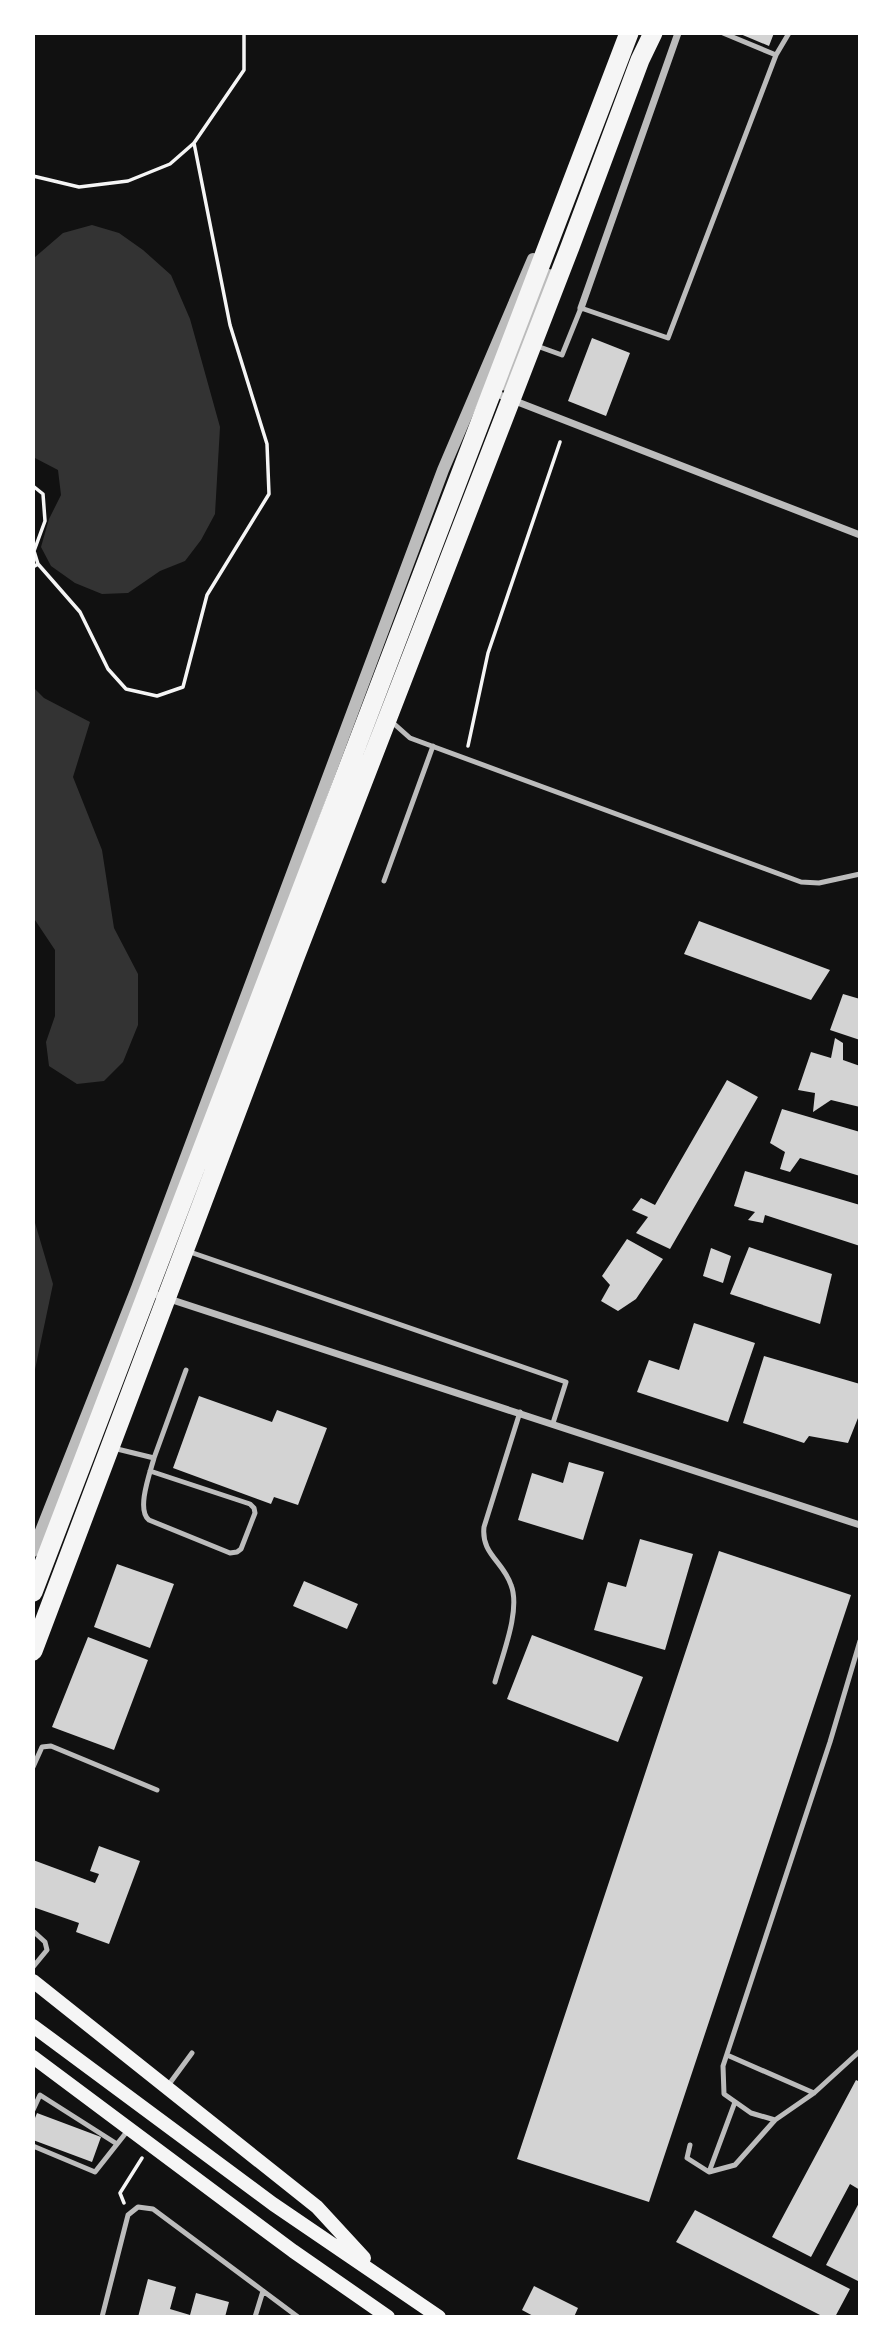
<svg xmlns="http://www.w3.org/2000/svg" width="893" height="2350" viewBox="0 0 893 2350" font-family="'Space Grotesk',sans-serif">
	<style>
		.water { fill: #333 }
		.building { fill: #d3d3d3 }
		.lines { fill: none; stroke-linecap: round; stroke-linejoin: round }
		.path { stroke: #f5f5f5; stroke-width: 3.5 }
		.service { stroke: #bcbcbc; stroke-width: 5 }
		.minor { stroke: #bcbcbc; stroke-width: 7 }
		.tertiary { stroke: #bcbcbc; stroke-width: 12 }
		.secondary { stroke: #f5f5f5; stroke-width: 14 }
		.motorway { stroke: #f5f5f5; stroke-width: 19 }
	</style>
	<rect width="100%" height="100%" fill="#111"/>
	<path class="water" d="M92,225L119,233L143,250L171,275L190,319L220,427L215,514L201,540L185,561L160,571L128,593L102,594L75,583L51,566L41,547L49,519L61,495L58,470L33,457L34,258L63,233Z
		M33,687L44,698L90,722L73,777L102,850L114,928L138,974V1025L123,1062L104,1081L77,1084L49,1066L46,1042L55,1016V950L33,917Z
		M33,1216L53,1284L33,1379Z"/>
	<path class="building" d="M738,33H774L769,46Z
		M592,338L630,353L606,416L568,401Z
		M699,921L830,970L811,1000L684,954Z
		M843,994L860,999V1040L830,1030Z
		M835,1038L843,1043V1060L860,1066V1107L831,1100L813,1112L815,1093L798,1090L811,1052L831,1058Z
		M727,1080L758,1097L670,1249L636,1233L648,1217L632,1210L641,1198L655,1205Z
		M782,1109L860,1132V1176L800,1158L790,1172L780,1169L785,1152L770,1143Z
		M745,1171L860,1205V1246L765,1215L763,1223L748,1220L755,1212L734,1206Z
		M627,1239L663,1259L636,1299L618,1311L601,1301L610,1285L602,1276Z
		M749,1247L832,1274L820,1324L730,1294Z
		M711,1248L731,1256L723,1283L703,1276Z
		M694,1323L755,1343L728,1422L637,1392L649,1360L679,1370Z
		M764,1356L860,1384V1413L848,1443L809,1436L804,1443L743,1423Z
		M199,1396L272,1422L277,1410L327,1428L298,1505L274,1497L271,1504L173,1468Z
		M569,1462L604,1472L583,1540L518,1520L532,1473L563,1483Z
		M640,1539L693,1554L665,1650L594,1630L608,1582L626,1587Z
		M719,1551L851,1595L649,2202L517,2159Z
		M117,1564L174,1584L150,1648L94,1627Z
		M304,1581L358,1604L347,1629L293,1606Z
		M532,1635L643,1677L618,1742L507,1699Z
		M88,1637L148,1660L114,1750L52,1727Z
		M99,1846L140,1861L109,1944L76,1932L79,1923L33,1907V1860L95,1883L99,1874L90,1871Z
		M856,2080L860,2082V2190L850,2184L811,2257L772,2237Z
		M37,2113L101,2137L92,2162L33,2140V2123Z
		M860,2201V2282L826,2265Z
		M695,2210L850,2289L835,2317H824L676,2242Z
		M148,2279L176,2287L170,2309L190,2315L196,2293L229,2302L225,2317H138Z
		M534,2286L578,2308L574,2317H535L522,2310Z"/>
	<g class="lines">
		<path class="path" d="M33,176L79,187L128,181L170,164L194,143L244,70V33
			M33,486L43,494L45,521L34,551L38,564L33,567
			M38,564L80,612L108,669L126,689L157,696L183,687L207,595L269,494L267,444L230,325L194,143
			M468,746L488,653L560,442
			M124,2203L120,2193L142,2158"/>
		<path class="service" d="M723,33L776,55
			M537,346L562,355L581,308L668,338L776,55L789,33
			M392,722L410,738L801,882L819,883L860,874
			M384,881L433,746
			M190,1252L566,1382L553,1423
			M113,1448L154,1458
			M150,1471L250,1504L254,1508L255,1513L241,1549L237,1552L230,1553L149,1520C136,1510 150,1473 154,1458L186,1370
			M860,1641L830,1742L723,2066L724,2094L751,2113L775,2120L814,2093L860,2051
			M495,1682C502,1656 521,1610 511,1585C503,1561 481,1554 484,1527L520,1412
			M33,1767L42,1747L51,1746L157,1790
			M33,1931L45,1942L47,1950L33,1967
			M727,2055L814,2093
			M167,2087L192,2053
			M33,2110L40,2095L117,2144
			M690,2145L687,2158L709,2172L735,2165L775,2120
			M33,2146L95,2172L129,2129
			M709,2172L735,2102
			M102,2317L128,2215L138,2207L153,2209L298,2317
			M255,2317L263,2291"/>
		<path class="minor" d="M581,308L678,33
			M492,392L860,535
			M148,1292L860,1525"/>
		<path class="tertiary" d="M506,385L549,275
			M33,1551L137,1288L443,470L533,259"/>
		<path class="secondary" d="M33,1981L317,2207L364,2258
			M33,2026L273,2204L439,2317
			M33,2057L293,2251L388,2317"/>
		<path class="motorway" d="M33,1592L629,33
			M33,1651L294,960L570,247L640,60L653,33"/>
	</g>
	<rect width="893" height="2350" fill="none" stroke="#ffffff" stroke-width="70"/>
</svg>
